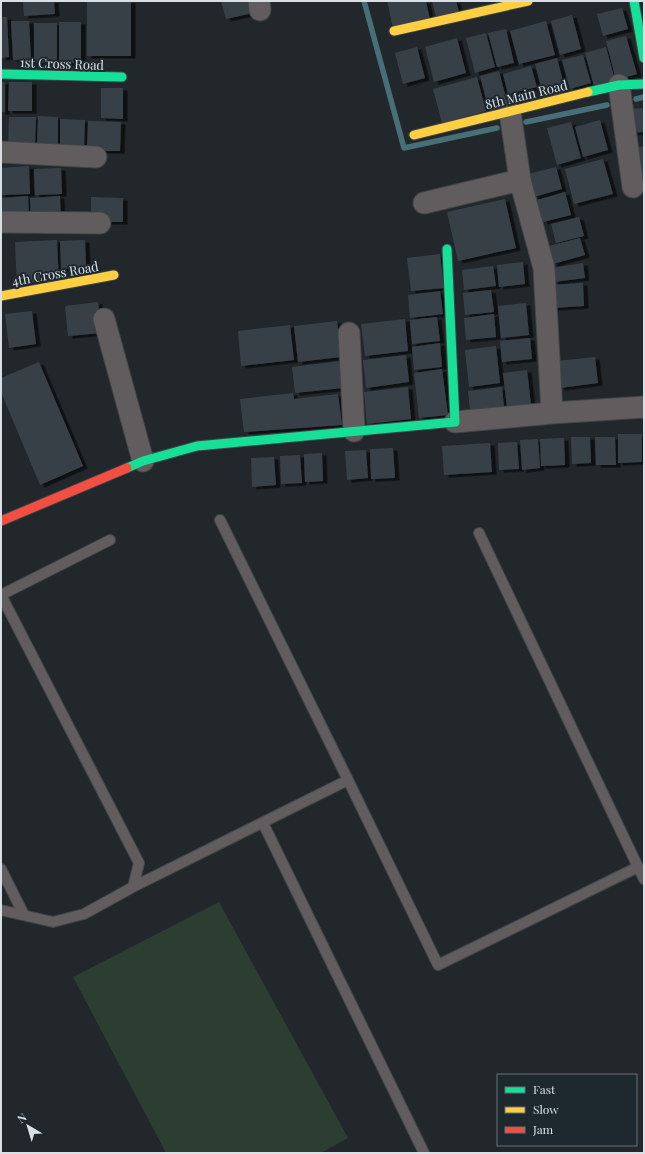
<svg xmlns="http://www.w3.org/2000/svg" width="645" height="1154" viewBox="0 0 645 1154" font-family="'Playfair Display',serif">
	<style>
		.green { fill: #2c3d31 }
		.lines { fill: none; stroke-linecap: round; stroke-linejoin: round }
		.stream { stroke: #476f77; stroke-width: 5.5 }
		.building { fill: #394147; filter: url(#shadow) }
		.lane-casing { stroke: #404548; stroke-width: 12 }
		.street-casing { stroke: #404548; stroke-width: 23 }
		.fast-casing { stroke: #404548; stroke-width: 11 }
		.slow-casing { stroke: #404548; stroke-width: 11 }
		.jam-casing { stroke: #404548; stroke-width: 11 }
		.lane { stroke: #615d5e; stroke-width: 10 }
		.street { stroke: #615d5e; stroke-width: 21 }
		.fast { stroke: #16e098; stroke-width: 9 }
		.slow { stroke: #ffcf43; stroke-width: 9 }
		.jam { stroke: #f24e42; stroke-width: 9 }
		.labels { text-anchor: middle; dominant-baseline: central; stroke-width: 4; stroke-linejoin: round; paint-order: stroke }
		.street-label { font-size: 13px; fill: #d9e0e5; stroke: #1e282f }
	</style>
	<defs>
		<filter id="shadow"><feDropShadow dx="4.5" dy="2.5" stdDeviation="0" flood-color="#0009"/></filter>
	</defs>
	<rect width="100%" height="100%" fill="#22272b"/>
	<path class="green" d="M219,902L348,1138L321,1153H166L73,977Z"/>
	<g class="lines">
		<path class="stream" d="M364,1L404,148L497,128
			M636,99L644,97
			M526,122L607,105"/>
	</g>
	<path class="building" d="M23,1H54L55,14L24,16Z
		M87,1H131V56H87Z
		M221,1H250L253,13L226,19Z
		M387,1H426L430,20L393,28Z
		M432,1H456L459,12L436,17Z
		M622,8L628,29L603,36L597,14Z
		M572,15L581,49L560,55L551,21Z
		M1,17H7L9,57L1,58Z
		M11,21H29L31,59L13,60Z
		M546,21L555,55L519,64L510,31Z
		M59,22H81V63H59Z
		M34,23H57V62L34,63Z
		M506,29L514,63L497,67L488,33Z
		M486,33L495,67L475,73L466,38Z
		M626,36L637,74L616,80L606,41Z
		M457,38L466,73L434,82L425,47Z
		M417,47L425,78L403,84L395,53Z
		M606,47L615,80L594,86L585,53Z
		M583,55L591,83L570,89L562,60Z
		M557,58L566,93L544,98L535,64Z
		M531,66L537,87L508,94L503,74Z
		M499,71L508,106L489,111L480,76Z
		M477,77L486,111L442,123L433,89Z
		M1,82H5V112H1Z
		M9,82H32V111H8Z
		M101,88H123V119L101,118Z
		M644,108V132L628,133L627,109Z
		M38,116L58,117V147H37Z
		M9,117H36L35,147H8Z
		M60,119L85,120L84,149H60Z
		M600,120L608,150L583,157L575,127Z
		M88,121L121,122L120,151H87Z
		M571,122L581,158L557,165L547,128Z
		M644,146V188L632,149Z
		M603,159L613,194L574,204L565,169Z
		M29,166L30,194L1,195V168Z
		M556,167L562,189L534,197L528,174Z
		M61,168L62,194L35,195L34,169Z
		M565,192L571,215L543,222L537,200Z
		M28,196L29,217L1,219V198Z
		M60,196L61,219L31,221L30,198Z
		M91,197L123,198V222H91Z
		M505,199L516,248L458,261L447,212Z
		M579,217L584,236L556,243L551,224Z
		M580,238L585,255L553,264L549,246Z
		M57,240L59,282L17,284L15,242Z
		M85,240L86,268L61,269L60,241Z
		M440,254L444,288L411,291L407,258Z
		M523,262L525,284L499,287L497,265Z
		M583,263L585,278L554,282L552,268Z
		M493,266L496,286L464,290L462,270Z
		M583,283L584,306L553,308L552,285Z
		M491,290L494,312L465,315L463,293Z
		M440,291L443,314L410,318L408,295Z
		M98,302L102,333L68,336L65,306Z
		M526,303L529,335L501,338L498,306Z
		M32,311L36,344L9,348L5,314Z
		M494,314L496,337L466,340L464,318Z
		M437,317L440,341L412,344L410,320Z
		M405,319L408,351L365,356L361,324Z
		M337,321L341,357L298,362L294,326Z
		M290,325L294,360L241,366L238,331Z
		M530,338L532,359L502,362L500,341Z
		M440,343L442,367L414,370L412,347Z
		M496,346L500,383L469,387L465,350Z
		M406,355L409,382L366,388L363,360Z
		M595,357L598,383L560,388L557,361Z
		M340,361L343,388L295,393L292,367Z
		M39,362L83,466L40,485L1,392V378Z
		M442,369L448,415L419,418L414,373Z
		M527,370L531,405L507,408L503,373Z
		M408,387L411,419L367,424L364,392Z
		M502,387L504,407L470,411L468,391Z
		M293,393L294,399L338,394L342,425L244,432L240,399Z
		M618,434H642V462L618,463Z
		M571,437H590L591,463L572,464Z
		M595,437H615L616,465H596Z
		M564,438L565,465L541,466L540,439Z
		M538,439L540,468L522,470L520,440Z
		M517,442L519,469L499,470L498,443Z
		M490,443L492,472L444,475L442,446Z
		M393,448L395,478L371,479L370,449Z
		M366,450L368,478L347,480L345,451Z
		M322,453L323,481L305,482L304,454Z
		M300,455L302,483L281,484L280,456Z
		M274,457L276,485L252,487L251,458Z"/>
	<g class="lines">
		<defs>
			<path id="lane" d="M1,595L139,863L133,887L84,914L53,922L1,910
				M1,595L110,540
				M348,780L438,965L638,867L479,533
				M263,823L424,1153
				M638,867L644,879
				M1,869L24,915
				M133,887L348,780L220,520"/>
			<path id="street" d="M259,1L260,10
				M619,85L633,187
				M1,152L96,157
				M520,180L544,268L552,413L644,407
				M424,203L520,180L510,112
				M1,222L100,223
				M104,319L143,461
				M349,333L354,431
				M455,422L552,413"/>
			<path id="fast" d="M634,1L644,58
				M1,74L122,77
				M588,92L619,85L644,84
				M127,468L143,461L197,446L455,422L447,249"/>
			<path id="slow" d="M394,31L528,1
				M414,135L588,92
				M1,296L114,275"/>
			<path id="jam" d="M1,521L127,468"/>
		</defs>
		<use href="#lane" class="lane-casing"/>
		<use href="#street" class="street-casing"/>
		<use href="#fast" class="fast-casing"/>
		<use href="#slow" class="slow-casing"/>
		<use href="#jam" class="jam-casing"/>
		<use href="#lane" class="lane"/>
		<use href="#street" class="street"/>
		<use href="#fast" class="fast"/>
		<use href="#slow" class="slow"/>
		<use href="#jam" class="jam"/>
	</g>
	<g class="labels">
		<g class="street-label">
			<text transform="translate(62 63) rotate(2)">1st Cross Road</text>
			<text transform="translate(526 94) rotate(-14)">8th Main Road</text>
			<text transform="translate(55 273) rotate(-10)">4th Cross Road</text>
		</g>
	</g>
	<rect width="645" height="1154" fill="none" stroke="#d9e0e5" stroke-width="4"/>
	<rect x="497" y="1074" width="140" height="72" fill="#1e282f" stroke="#697278"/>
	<rect x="505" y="1087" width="20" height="6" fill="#16e098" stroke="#697278"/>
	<text x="533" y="1094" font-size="12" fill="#d9e0e5">Fast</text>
	<rect x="505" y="1107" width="20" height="6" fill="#ffcf43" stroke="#697278"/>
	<text x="533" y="1114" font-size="12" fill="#d9e0e5">Slow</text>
	<rect x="505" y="1127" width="20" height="6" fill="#f24e42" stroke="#697278"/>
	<text x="533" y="1134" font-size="12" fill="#d9e0e5">Jam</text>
	<g transform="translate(28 1126) rotate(322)" stroke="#1e282f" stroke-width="3" paint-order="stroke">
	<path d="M0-3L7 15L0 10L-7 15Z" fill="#d9e0e5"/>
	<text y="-6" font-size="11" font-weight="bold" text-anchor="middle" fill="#d9e0e5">N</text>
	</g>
</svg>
